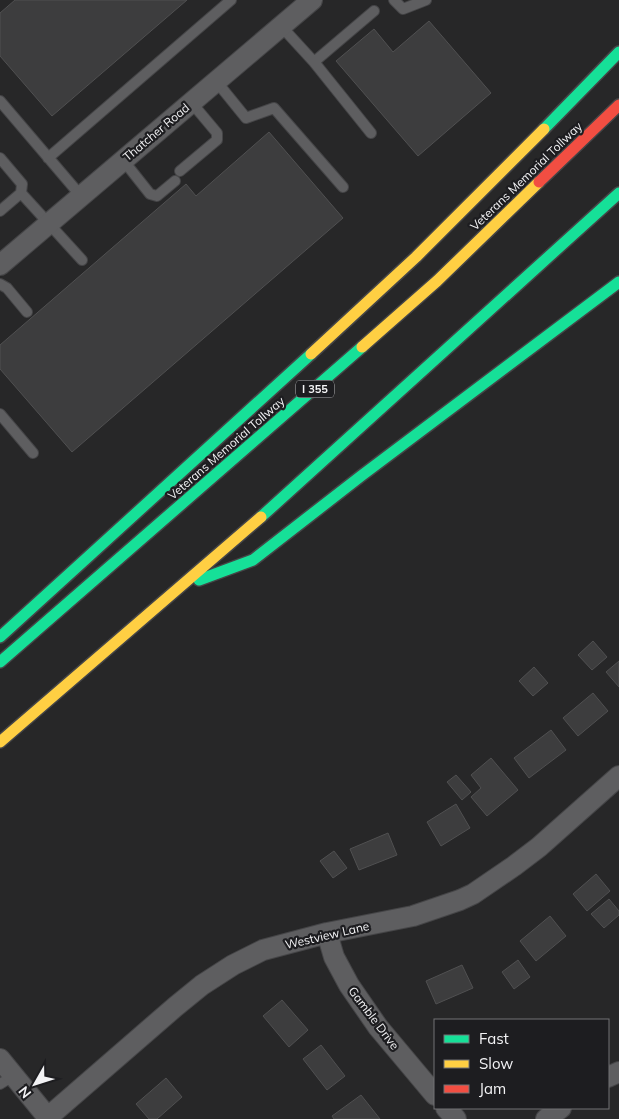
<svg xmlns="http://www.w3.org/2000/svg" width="619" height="1119" viewBox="0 0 619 1119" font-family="Mulish,sans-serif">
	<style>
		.building { fill: #3d3d3e; stroke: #505051 }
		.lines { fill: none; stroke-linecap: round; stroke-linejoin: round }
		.lane-casing { stroke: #454547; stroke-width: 12 }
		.street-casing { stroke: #454547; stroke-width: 22 }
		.fast-casing { stroke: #454547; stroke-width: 14 }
		.slow-casing { stroke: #454547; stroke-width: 14 }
		.jam-casing { stroke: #454547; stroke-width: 14 }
		.lane { stroke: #5e5e60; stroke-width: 10 }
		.street { stroke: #5e5e60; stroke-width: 20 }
		.fast { stroke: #16e098; stroke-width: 11 }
		.slow { stroke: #ffcf43; stroke-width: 11 }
		.jam { stroke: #f24e42; stroke-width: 11 }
		.labels { text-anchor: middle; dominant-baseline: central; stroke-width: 4.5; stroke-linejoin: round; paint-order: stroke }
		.shield { fill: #1d1d20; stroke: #b3b3b5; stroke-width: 1 }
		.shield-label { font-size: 11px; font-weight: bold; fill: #f3f3f5 }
		.street-label { font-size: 12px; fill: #f3f3f5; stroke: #1d1d20 }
	</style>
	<rect width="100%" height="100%" fill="#272728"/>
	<path class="building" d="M15,0H187L52,116L0,56V13Z
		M429,21L491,93L418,156L336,61L374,29L393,52Z
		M269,132L343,218L72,452L0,369V345L186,184L196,196Z
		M593,641L607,657L592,670L578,655Z
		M619,661V687L606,672Z
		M534,667L548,683L533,696L519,681Z
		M593,693L608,711L578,736L563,718Z
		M551,730L566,750L529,778L514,758Z
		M491,758L518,790L487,816L471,797L481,788L471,775Z
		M456,775L471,792L462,800L447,782Z
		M456,804L470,828L441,846L427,822Z
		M388,833L397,855L359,870L350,849Z
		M334,851L347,868L333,878L320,861Z
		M596,874L610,891L587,911L573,894Z
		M609,899L619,911V915L604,928L591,914Z
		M550,916L566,936L536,961L520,941Z
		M518,960L530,977L514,989L502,972Z
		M462,965L473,988L436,1004L426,981Z
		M282,1000L308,1030L289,1047L263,1016Z
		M321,1045L345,1076L327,1090L303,1059Z
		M166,1078L182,1097L157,1119H149L136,1104Z
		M361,1095L380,1119H334L332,1116Z"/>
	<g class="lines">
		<defs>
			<path id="lane" d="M394,0L403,9L426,0
				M281,26L314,62L374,11
				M314,62L371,133
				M216,81L246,118L274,108L343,187
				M0,101L81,196
				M0,158L22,184L21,193
				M48,158L231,0
				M123,160L150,194L157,196L175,181
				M180,171L217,140V133L191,102
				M0,211L21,193L82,260
				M0,284L7,288L27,312
				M0,414L33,453
				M0,1084L13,1076"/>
			<path id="street" d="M0,265L312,0
				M327,933L334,957L349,985L378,1027L435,1095
				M0,1059L49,1119
				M608,1077L619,1072
				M446,1108L456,1119
				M47,1118L175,1007L202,985L233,965L263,950L327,933L413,916L460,900L473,894L514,866L539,847L619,776
				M546,1119L561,1108"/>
			<path id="fast" d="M544,129L619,52
				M261,517L619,193
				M199,580L253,560L361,476L619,282
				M0,637L311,354
				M0,662L362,347"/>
			<path id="slow" d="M362,347L437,281L539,182
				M311,354L416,257L544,129
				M0,742L261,517"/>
			<path id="jam" d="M539,182L619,105"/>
		</defs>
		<use href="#lane" class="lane-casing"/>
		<use href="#street" class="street-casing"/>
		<use href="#fast" class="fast-casing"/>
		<use href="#slow" class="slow-casing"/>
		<use href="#jam" class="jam-casing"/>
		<use href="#lane" class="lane"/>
		<use href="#street" class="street"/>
		<use href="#fast" class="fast"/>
		<use href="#slow" class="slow"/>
		<use href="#jam" class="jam"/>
	</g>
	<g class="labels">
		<rect class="shield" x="296" y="380.5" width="38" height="17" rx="4"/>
		<g class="shield-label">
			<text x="315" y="389">I 355</text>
		</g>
		<g class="street-label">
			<text transform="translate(156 132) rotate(-40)">Thatcher Road</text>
			<text transform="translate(526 176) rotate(-44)">Veterans Memorial Tollway</text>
			<text transform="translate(226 448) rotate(-41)">Veterans Memorial Tollway</text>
			<text transform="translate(327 935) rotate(-13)">Westview Lane</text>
			<text transform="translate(374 1018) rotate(53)">Gamble Drive</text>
		</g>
	</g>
	<rect x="434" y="1019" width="175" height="90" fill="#1d1d20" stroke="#737375"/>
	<rect x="444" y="1035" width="25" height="8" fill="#16e098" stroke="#737375"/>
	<text x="479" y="1044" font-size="15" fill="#f3f3f5">Fast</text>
	<rect x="444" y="1060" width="25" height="8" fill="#ffcf43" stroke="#737375"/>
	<text x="479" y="1069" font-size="15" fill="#f3f3f5">Slow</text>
	<rect x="444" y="1085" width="25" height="8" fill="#f24e42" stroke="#737375"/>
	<text x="479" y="1094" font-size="15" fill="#f3f3f5">Jam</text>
	<g transform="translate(35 1084) rotate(231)" stroke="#1d1d20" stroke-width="4" paint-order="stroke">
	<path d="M0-4L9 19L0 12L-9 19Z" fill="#f3f3f5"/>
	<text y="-8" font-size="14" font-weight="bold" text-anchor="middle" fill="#f3f3f5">N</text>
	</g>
</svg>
